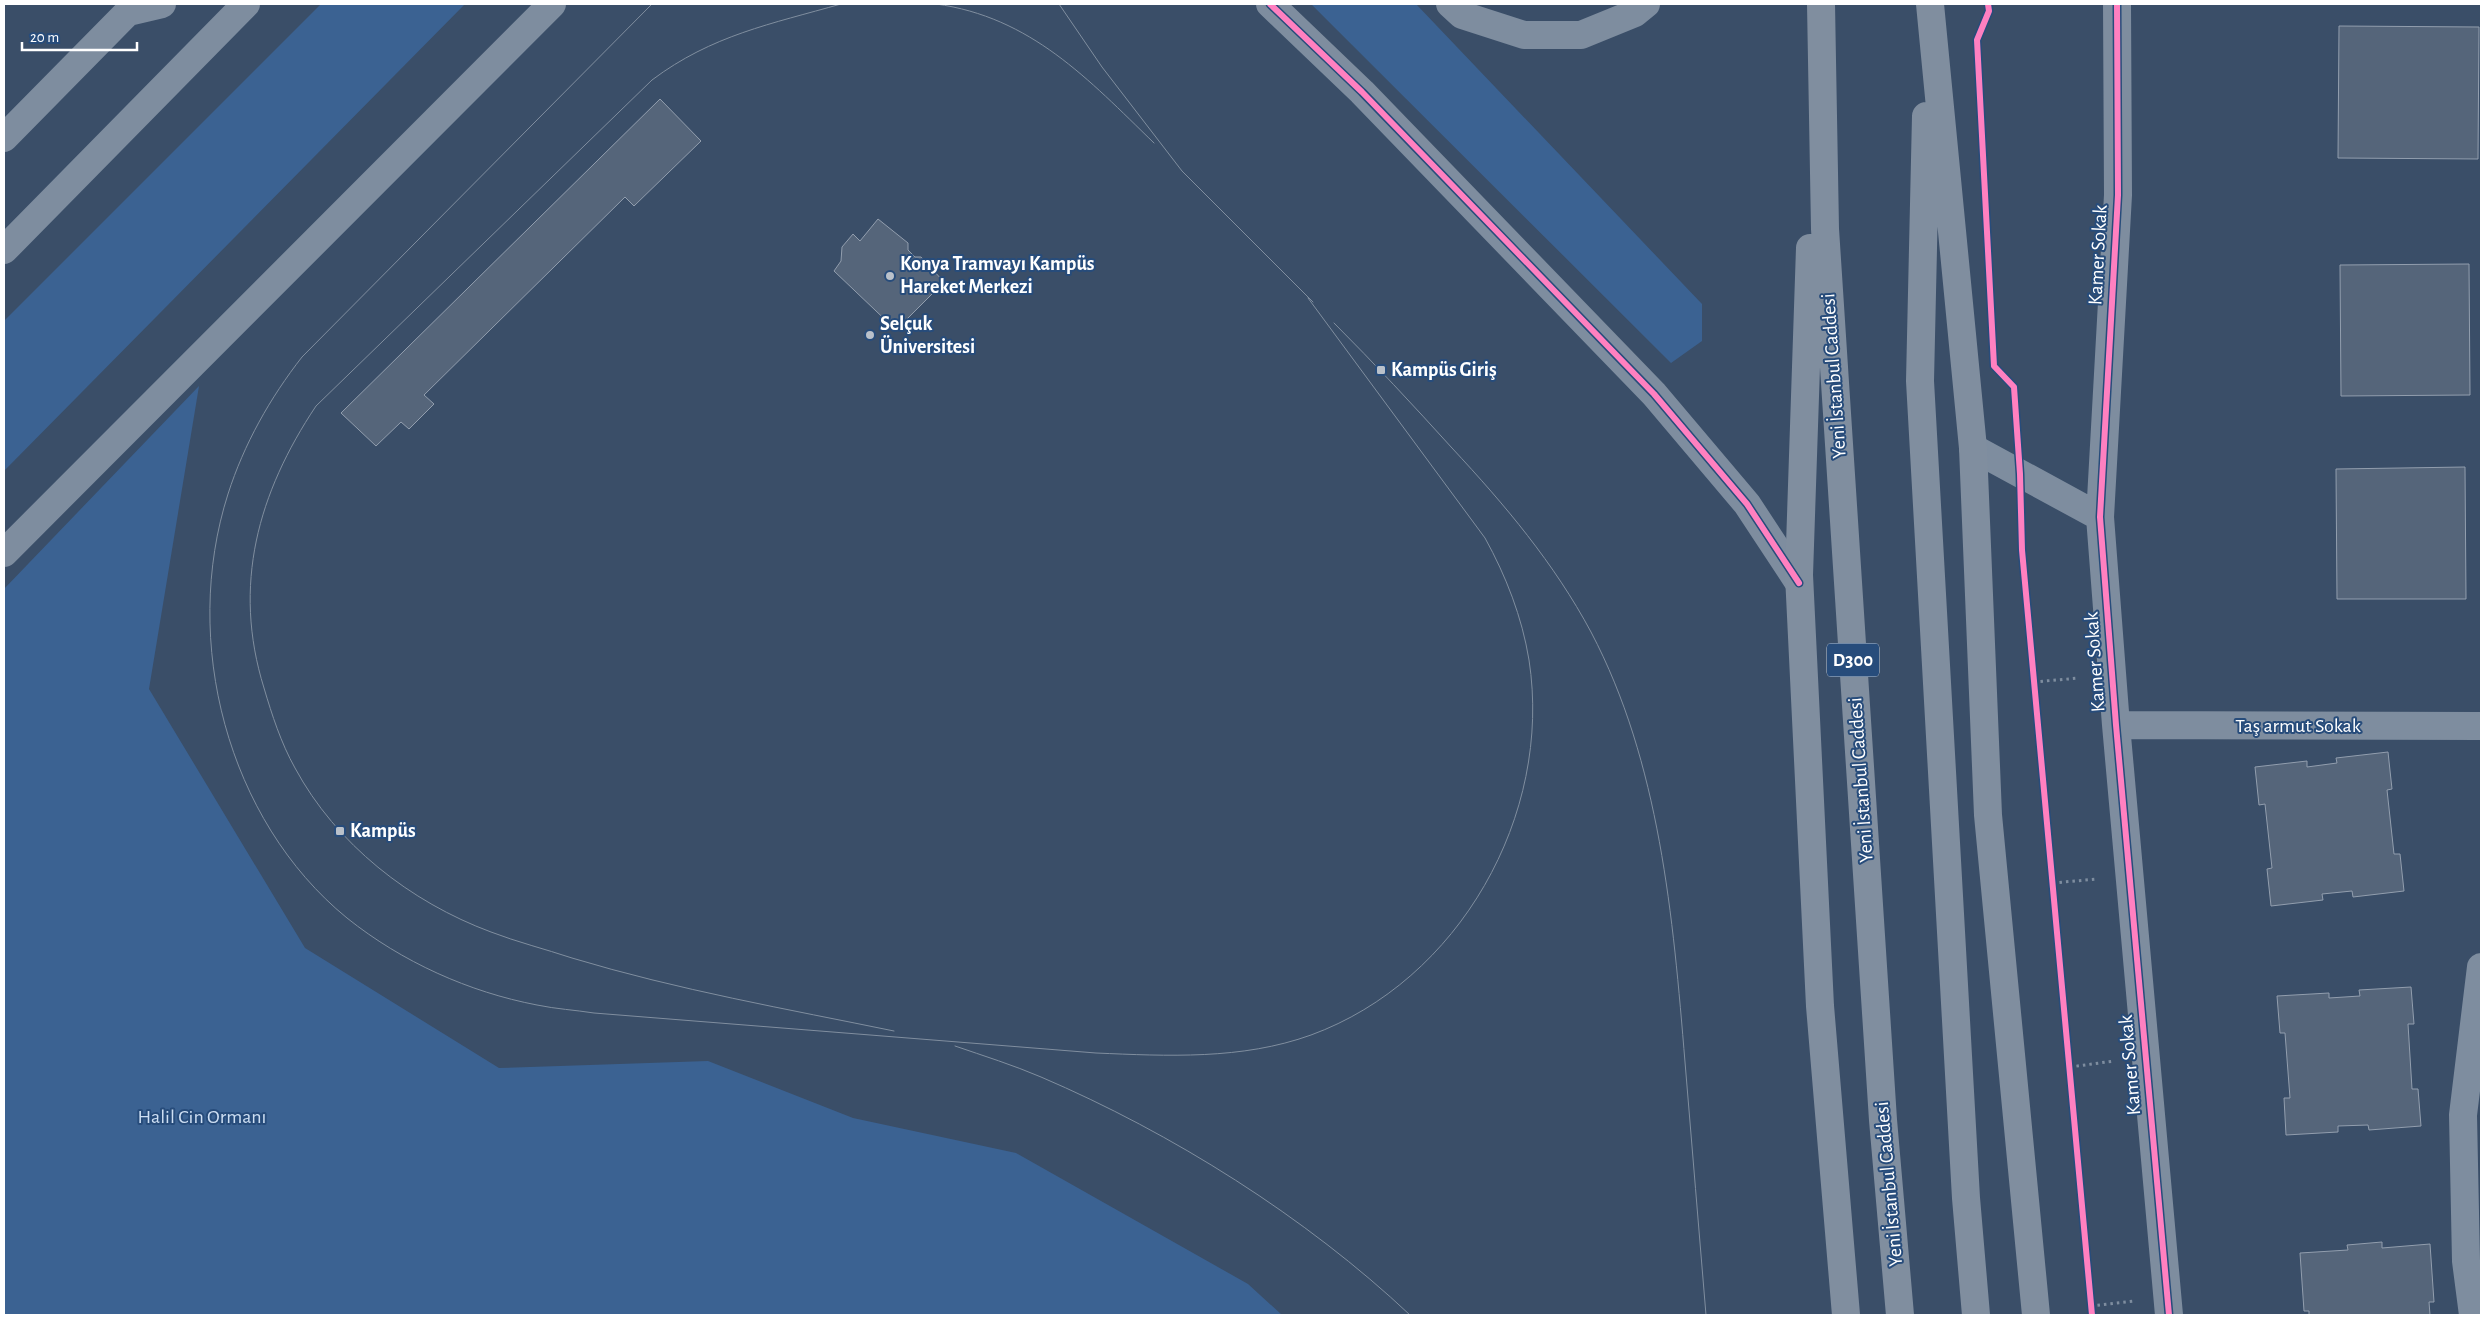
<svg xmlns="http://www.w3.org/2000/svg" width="2485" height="1319" viewBox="0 0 2485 1319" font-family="'Alegreya Sans',sans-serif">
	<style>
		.green { fill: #3b6292 }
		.building { fill: #55657a; stroke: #929eae }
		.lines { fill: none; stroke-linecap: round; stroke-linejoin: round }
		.path { stroke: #7e8d9f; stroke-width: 3; stroke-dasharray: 2.5 4; stroke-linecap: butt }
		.minor { stroke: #7e8d9f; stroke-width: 28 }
		.highway { stroke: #808e9f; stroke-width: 28 }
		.tram { stroke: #808e9f; stroke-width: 1 }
		.cycleway-casing { stroke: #274c7b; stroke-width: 9 }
		.cycleway { stroke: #ff80c0; stroke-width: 6 }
		.poi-dot { fill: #bac1ca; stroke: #274c7b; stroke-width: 2 }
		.labels { text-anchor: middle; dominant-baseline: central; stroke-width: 4; stroke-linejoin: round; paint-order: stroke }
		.shield { fill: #274c7b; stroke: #bec9d7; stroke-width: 1 }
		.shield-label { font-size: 19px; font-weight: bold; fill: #fff }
		.street-label { font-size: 20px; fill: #fff; stroke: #274c7b }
		.poi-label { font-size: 20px; font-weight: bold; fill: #fff; stroke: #274c7b; text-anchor: start }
		.park-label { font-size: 20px; fill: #cedff3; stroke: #274c7b }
	</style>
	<rect width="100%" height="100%" fill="#3a4e68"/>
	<path class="green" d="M321,4H465L4,471V321Z
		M1311,4H1416L1702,304V341L1671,363Z
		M199,386L149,689L305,948L499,1068L708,1061L853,1118L1016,1153L1248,1284L1282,1315H4V589Z"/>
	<path class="building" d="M2339,26L2479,27L2478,159L2338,158Z
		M660,99L701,141L634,206L625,197L424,395L434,404L409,429L401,422L376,446L341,413Z
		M878,219L908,243V250L915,257H921L944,282L896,330L834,271L841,261L842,247L853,234L860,241Z
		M2469,264L2470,395L2341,396L2340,265Z
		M2465,467L2466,599H2337L2336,469Z
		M2388,752L2392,789L2387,790L2394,854H2400L2404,891L2353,897L2352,891L2322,894L2323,900L2271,906L2267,869L2272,868L2265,804L2259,805L2255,767L2307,761V767L2337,763L2336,758Z
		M2411,987L2414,1024H2408L2412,1089H2418L2421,1126L2369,1130L2368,1125L2338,1126V1132L2286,1135L2284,1098H2290L2285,1033H2280L2277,996L2329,993V998L2360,996L2359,990Z
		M2382,1242V1248L2430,1244L2434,1302H2429L2430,1315H2309V1311H2304L2300,1253L2348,1250L2347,1245Z"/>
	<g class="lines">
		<path class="path" d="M2034,682L2079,678
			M2053,883L2097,879
			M2070,1067L2114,1061
			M2091,1306L2135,1301"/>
		<path class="minor" d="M1270,4L1362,92L1654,394L1747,504L1799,583
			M1450,4L1462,15L1524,35H1581L1635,13L1646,4
			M2117,4L2118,195L2100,517L2116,725L2169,1315
			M4,138L128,12L162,4
			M4,250L246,4
			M1973,448L2100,517
			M4,553L552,4
			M2116,725L2481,726
			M2473,1315L2466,1261L2463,1115L2481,967"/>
		<path class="highway" d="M1821,4L1825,229L1883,1120L1900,1315
			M1930,4L1973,448L1988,815L2036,1315
			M1926,116L1920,381L1966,1198L1976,1315
			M1810,248L1799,575L1820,1006L1846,1315"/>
		<path class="tram" d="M652,4L302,357C270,398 244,444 228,494C181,641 227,820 347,918C402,962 469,992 537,1005C556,1009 575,1010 594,1013L1096,1053C1167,1056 1242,1060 1311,1035C1459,981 1553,815 1529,660C1522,617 1506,576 1485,538L1308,298
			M841,4C771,24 712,35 652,80L316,406C258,493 232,585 264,688C272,715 281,743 295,768C336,844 410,902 491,932C517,942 545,949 572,958C678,990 787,1009 894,1031
			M936,4C1031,17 1088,79 1154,143
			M1059,4L1102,67L1182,171L1313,302
			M1334,323C1375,364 1413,405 1452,448C1505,505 1554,563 1591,632C1660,763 1673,917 1685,1062C1692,1146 1699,1231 1706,1315
			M955,1046C984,1056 1013,1065 1041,1077C1172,1133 1306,1217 1410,1315"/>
		<defs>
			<path id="cycleway" d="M1270,4L1362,92L1654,394L1747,504L1799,583
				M1988,4L1989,11L1977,40L1994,366L2014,387L2020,474L2022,550L2092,1315
				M2117,4L2118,195L2100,517L2116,725L2169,1315"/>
		</defs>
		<use href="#cycleway" class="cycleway-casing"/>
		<use href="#cycleway" class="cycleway"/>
	</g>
	<g class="poi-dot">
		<circle cx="890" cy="276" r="5"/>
		<circle cx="870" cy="335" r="5"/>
		<rect x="1376" y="365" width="10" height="10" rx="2.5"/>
		<rect x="335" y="826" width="10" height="10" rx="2.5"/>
	</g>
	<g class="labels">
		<rect class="shield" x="1827" y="643.5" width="52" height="33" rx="4"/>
		<g class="shield-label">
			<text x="1853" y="660">D300</text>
		</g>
		<g class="street-label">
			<text transform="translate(2098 255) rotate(-87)">Kamer Sokak</text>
			<text transform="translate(1834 376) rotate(-94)">Yeni İstanbul Caddesi</text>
			<text transform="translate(2095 662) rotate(-94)">Kamer Sokak</text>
			<text x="2298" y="726">Taş armut Sokak</text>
			<text transform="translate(1861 780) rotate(-94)">Yeni İstanbul Caddesi</text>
			<text transform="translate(2130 1065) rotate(-95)">Kamer Sokak</text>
			<text transform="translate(1889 1184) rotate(-95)">Yeni İstanbul Caddesi</text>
		</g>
		<g class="poi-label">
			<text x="900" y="264">Konya Tramvayı Kampüs<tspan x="900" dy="23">Hareket Merkezi</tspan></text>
			<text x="880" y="324">Selçuk<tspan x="880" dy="23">Üniversitesi</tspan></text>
			<text x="1391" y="370">Kampüs Giriş</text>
			<text x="350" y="831">Kampüs</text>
		</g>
		<g class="park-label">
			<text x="202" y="1117">Halil Cin Ormanı</text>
		</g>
	</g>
	<rect width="2485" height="1319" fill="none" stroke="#ffffff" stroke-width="10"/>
	<path d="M22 42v8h115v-8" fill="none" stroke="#ffffff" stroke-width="2.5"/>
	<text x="30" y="42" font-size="15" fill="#ffffff" stroke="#274c7b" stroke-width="4" paint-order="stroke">20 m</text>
</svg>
